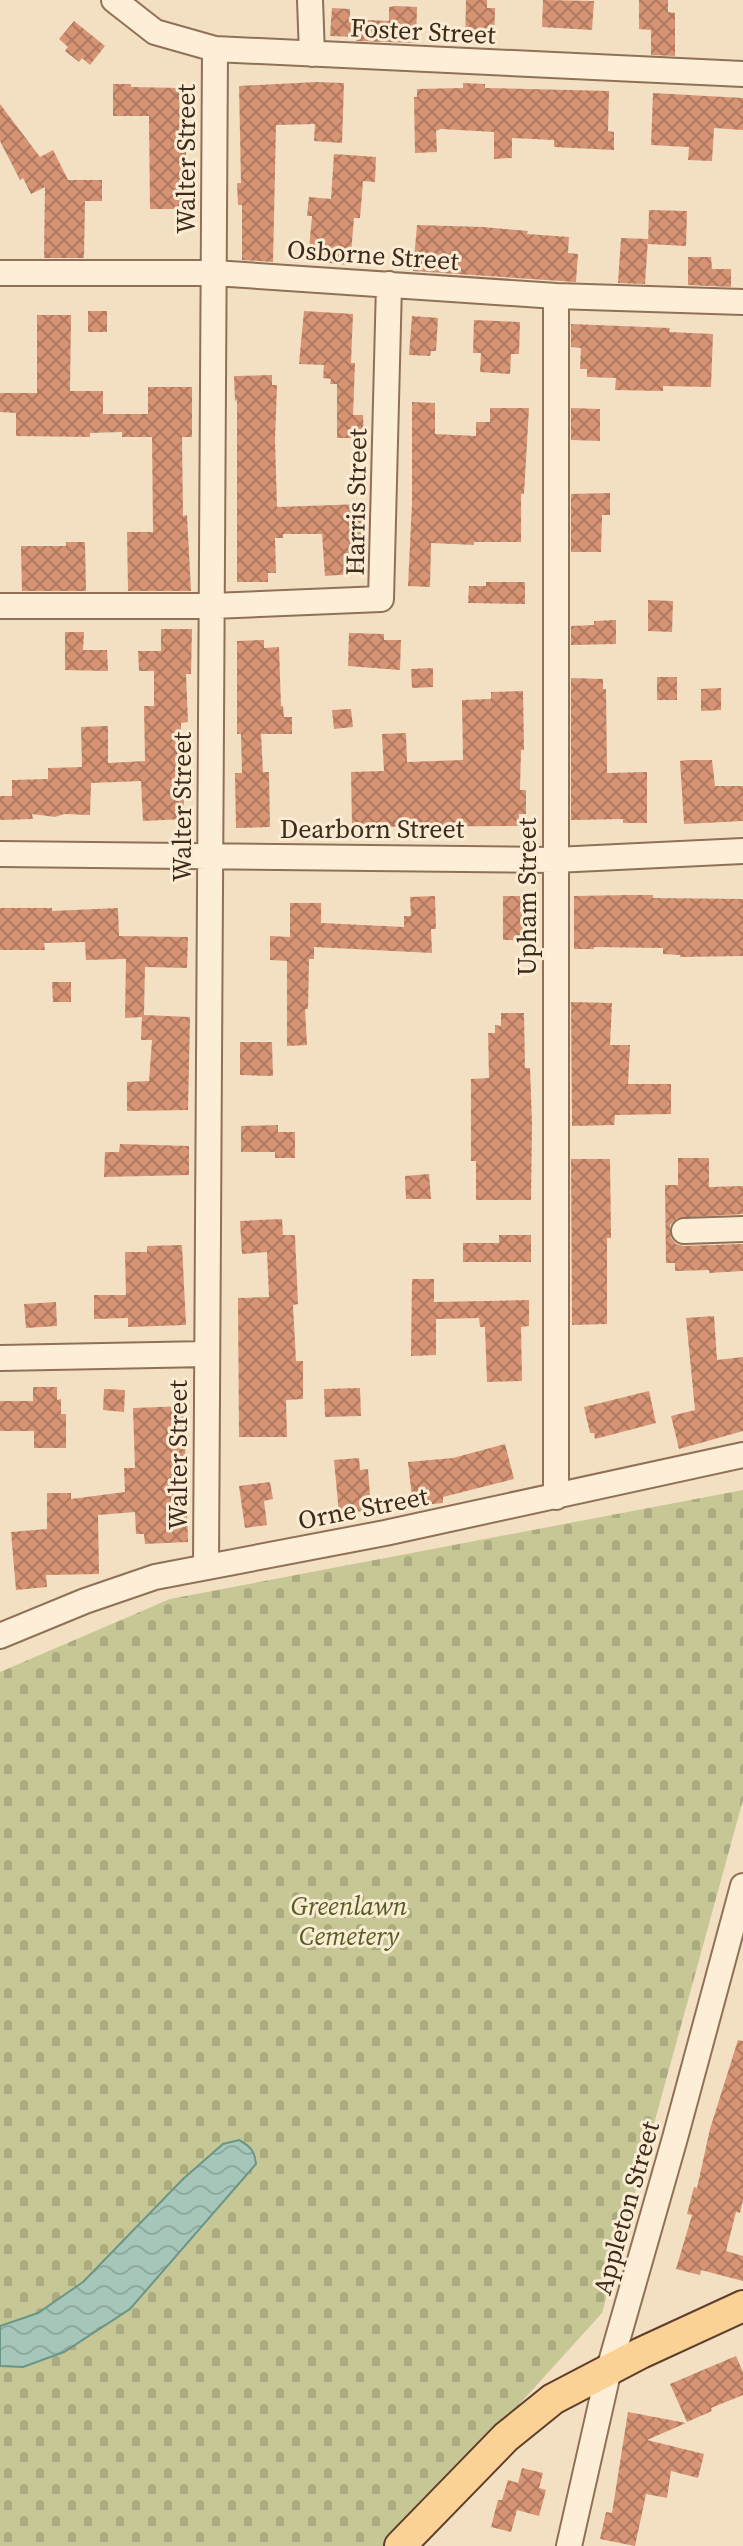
<svg xmlns="http://www.w3.org/2000/svg" width="743" height="2546" viewBox="0 0 743 2546" font-family="'Source Serif 4',serif">
	<style>
		.cemetery { fill: url(#cemetery-stones) }
		.water { fill: url(#water-waves); stroke: #6a9687; stroke-width: 2 }
		.building { fill: url(#building-cross-hatch) }
		.lines { fill: none; stroke-linecap: round; stroke-linejoin: round }
		.minor-casing { stroke: #907057; stroke-width: 28 }
		.major-casing { stroke: #5e3e2b; stroke-width: 34 }
		.minor { stroke: #fdeed7; stroke-width: 24 }
		.major { stroke: #fbd296; stroke-width: 30 }
		.labels { text-anchor: middle; dominant-baseline: central; stroke-width: 6; stroke-linejoin: round; paint-order: stroke }
		.street-label { font-size: 26px; fill: #3e2a1d; stroke: #faebd3 }
		.park-label { font-size: 26px; font-style: italic; fill: #545d21; stroke: #faebd3 }
	</style>
	<defs>
		<pattern id="cemetery-stones" width="16" height="16" patternUnits="userSpaceOnUse" patternTransform="scale(2)"><rect width="16" height="16" fill="#c6c795"/><path d="M2 7V4a2 2 0 0 1 4 0v3zM10 15v-3a2 2 0 0 1 4 0v3z" fill="#abab80"/></pattern>
		<pattern id="water-waves" width="16" height="10" patternUnits="userSpaceOnUse" patternTransform="scale(2)"><rect width="16" height="10" fill="#a5c6b9"/><path d="M0 5q4-4 8 0t8 0" fill="none" stroke="#8faa9f"/></pattern>
		<pattern id="building-cross-hatch" width="8" height="8" patternUnits="userSpaceOnUse" patternTransform="scale(2)"><rect width="8" height="8" fill="#d69474"/><path d="M0 0l8 8M0 8l8-8" fill="none" stroke="#af795f"/></pattern>
	</defs>
	<rect width="100%" height="100%" fill="#f3e0c3"/>
	<path class="cemetery" d="M743,1490V1800L602,2313L516,2408L383,2546H0V1672L170,1599Z"/>
	<path class="water" d="M239,2140C250,2146 255,2151 256,2164L130,2309L64,2352L23,2367L0,2366V2326L38,2313L83,2282L183,2179L223,2144Z"/>
	<path class="building" d="M466,0H487V8H495L494,44H465Z
		M543,0L594,1L592,30L542,27Z
		M639,0H668V12L675,13V56L651,55V30L639,29Z
		M396,6L417,7L416,43L356,41L357,37L330,36L332,8L350,9V19L389,21V7Z
		M74,21L105,46L90,65L82,58L79,62L65,51L68,47L59,39Z
		M316,82L344,83L342,143L314,141L315,124L276,125L273,262L242,260V205H238L237,183H241L239,86Z
		M463,83L485,84V88L609,91L608,131L614,132V150L554,147V140L512,138V158L494,159V132L441,129L436,131L437,152L415,153L414,97H417V89L463,88Z
		M113,84H131V87L179,88L180,128H186V209H150L149,116H113Z
		M653,93L743,98V130L714,128L712,161L688,160L689,147L651,145Z
		M0,104L40,157L53,150L68,180H102V201H85L84,258H44L45,187L31,194L23,178L20,180L0,141Z
		M334,154L376,157L375,182L363,181L360,218H354L350,265L308,261L312,216H307L309,197L331,199Z
		M649,210L687,211L686,246L648,244Z
		M417,225L483,227L528,231L527,234L569,237L568,253L578,254L576,282L413,271Z
		M621,238L648,239L645,284L618,283Z
		M688,257H711L712,269H731V287L688,285Z
		M88,311H107V332H88Z
		M304,311L353,314L351,363H355L353,415H363L364,438H337V384H330L331,379L323,378L324,365L299,364Z
		M37,315H71L70,391H103V414H148V387H192V437H182L183,516L187,515L191,591H128L127,532H153L152,437H122V432L90,433V437L16,436V413L0,412V393H37Z
		M412,316L438,318L436,351H431L430,356L409,355Z
		M474,320L520,322L519,354H511L510,374L480,372L481,353H473Z
		M571,324L670,328L669,332L713,334L711,387L663,386V391L615,390L616,378L587,377V369H580L581,348L571,347Z
		M272,375V385H277L275,440L277,507L362,504L367,573L325,576L322,534H283V538H275L276,573H268V582H237V400L235,401L234,376Z
		M412,402L435,403V434L476,436V422H490V408H529L524,494H521V542H474V545L431,543L430,587L408,586L412,503Z
		M571,408L600,409V441L571,440Z
		M610,493V515H602L601,552H571V494Z
		M66,542H85L86,591H22L21,546H66Z
		M486,582H525V604L468,603L469,586H486Z
		M648,600L673,601L672,632L648,631Z
		M616,620V644L571,645V626L594,625V621Z
		M161,629H192L191,674H186L188,722L181,723V793H184V819L143,821L141,781L91,783L90,815L64,814L55,817L32,814L33,819L0,820V796H12V780L48,779V768L82,767L81,727L108,726V763L145,761L144,706H154V671H139L138,651H161Z
		M65,632H84L83,650H107L108,671L65,670Z
		M349,633L384,634V640H401L400,670L348,666Z
		M264,640V648L279,647L281,706H283L284,717H292V734H261L263,772H269L270,827L236,828L235,773H242L241,734H237V641Z
		M433,668V687L412,688L411,669Z
		M657,677H677V700H657Z
		M571,678L603,679V689H606L607,773L647,772V823H623V819L571,820Z
		M721,688V710L701,711V689Z
		M523,691L524,750H521L520,790H526V814H519V826L352,827L351,772L384,771L382,734L406,733L407,762L463,760L462,700L491,699V692Z
		M351,709L353,727L334,729L332,710Z
		M687,760H712L715,786H743V821L684,824L680,761Z
		M628,895H653V898L743,899V956L680,957V955L663,954V948L594,947V949H574V896Z
		M435,896L436,929H431L432,953L314,947V959H309L308,1009H305L307,1045L287,1046V961L270,960V936L290,937V903H321V923L404,927V916H411L410,897Z
		M503,896H535V940H503Z
		M0,908H52V911L118,908L119,936L188,937L187,968L145,967L144,1015L190,1017L188,1110L127,1111V1082L149,1081L152,1040H141L142,1017L125,1018L126,959L86,960L85,942L44,943L45,950H0Z
		M52,982H71V1002H53Z
		M571,1002L612,1003L610,1045H630L628,1084H671V1114L615,1115L614,1125L572,1126Z
		M501,1013H524L525,1068H530L532,1123L531,1200H476V1161H471V1079L489,1078L488,1033H495V1025L501,1026Z
		M240,1042H272L273,1076L240,1075Z
		M278,1125V1132H295V1158H275V1152H241V1126Z
		M120,1144L189,1146V1175L104,1177L105,1152H119Z
		M678,1158H709V1187L743,1186V1214L677,1218L670,1225L671,1238L676,1244L684,1246L743,1244V1271L709,1273V1270L675,1271V1263H666L665,1185H678Z
		M571,1159H610L611,1238H607V1324L572,1325Z
		M429,1174L431,1199H406L405,1176Z
		M282,1219L283,1235H295L298,1304L293,1305L296,1361H303V1399L286,1400L287,1437H239L238,1298L269,1297L267,1252L242,1254L240,1221Z
		M499,1235H531V1262H463V1243H499Z
		M182,1245L186,1325L128,1327V1318L94,1319V1295H126L125,1252H147V1246Z
		M412,1279H434V1302L529,1300V1326L521,1327L522,1381L487,1382L485,1327H480L479,1318L436,1319V1355L411,1356Z
		M56,1302L57,1326L26,1328L24,1304Z
		M714,1316L717,1360L743,1357V1431L679,1449L671,1416L695,1410L686,1318Z
		M33,1387H57V1400L61,1399V1414H66V1448H34V1431H0V1401H33Z
		M360,1388L361,1416L325,1417L324,1389Z
		M104,1389L125,1390L124,1412L103,1410Z
		M649,1391L656,1423L595,1439L594,1433H590L584,1407Z
		M184,1406L188,1542L145,1544L144,1534H136L135,1512L98,1515L99,1574L46,1575L47,1587L16,1590L11,1532L47,1529V1493H71V1499L125,1492L124,1468H135L133,1408Z
		M505,1444L514,1479L443,1497V1503L413,1506L408,1462L453,1458Z
		M359,1458L360,1470L368,1469L371,1510L339,1514L334,1460Z
		M270,1482L273,1499L264,1501L267,1525L245,1528L239,1486Z
		M738,2040L743,2041V2200L740,2213L736,2212L726,2251L743,2256V2281L701,2270L700,2275L676,2269L692,2215L687,2214L694,2187L697,2188L710,2129Z
		M736,2356L743,2372V2395L711,2408L712,2411L687,2422L670,2384Z
		M628,2412L686,2423L647,2440L704,2454L698,2478L671,2471L667,2498L646,2494L635,2546L600,2539L606,2512L612,2513Z
		M522,2468L543,2473L539,2488L546,2490L539,2516L517,2510L511,2532L491,2527L498,2500H502L508,2480L518,2483Z"/>
	<g class="lines">
		<defs>
			<path id="minor" d="M114,0L155,32L215,49L743,74
				M310,0L312,54
				M0,273H214L556,296L743,302
				M0,606H212L381,599L389,284
				M0,854L555,860L743,851
				M684,1231L743,1229
				M0,1358L207,1354
				M556,1497V296
				M206,1566L215,49
				M0,1636L85,1601L155,1577L385,1533L743,1455
				M569,2546L609,2369L675,2138L743,1886"/>
			<path id="major" d="M400,2546L506,2437L553,2399L641,2353L743,2306"/>
		</defs>
		<use href="#minor" class="minor-casing"/>
		<use href="#major" class="major-casing"/>
		<use href="#minor" class="minor"/>
		<use href="#major" class="major"/>
	</g>
	<g class="labels">
		<g class="street-label">
			<text transform="translate(423 31) rotate(3)">Foster Street</text>
			<text transform="translate(186 159) rotate(-90)">Walter Street</text>
			<text transform="translate(373 255) rotate(4)">Osborne Street</text>
			<text transform="translate(356 502) rotate(-89)">Harris Street</text>
			<text transform="translate(182 807) rotate(-90)">Walter Street</text>
			<text x="372" y="829">Dearborn Street</text>
			<text transform="translate(527 897) rotate(-90)">Upham Street</text>
			<text transform="translate(178 1455) rotate(-90)">Walter Street</text>
			<text transform="translate(363 1508) rotate(-11)">Orne Street</text>
			<text transform="translate(626 2208) rotate(-74)">Appleton Street</text>
		</g>
		<g class="park-label">
			<text x="349" y="1906">Greenlawn<tspan x="349" dy="30">Cemetery</tspan></text>
		</g>
	</g>
</svg>
